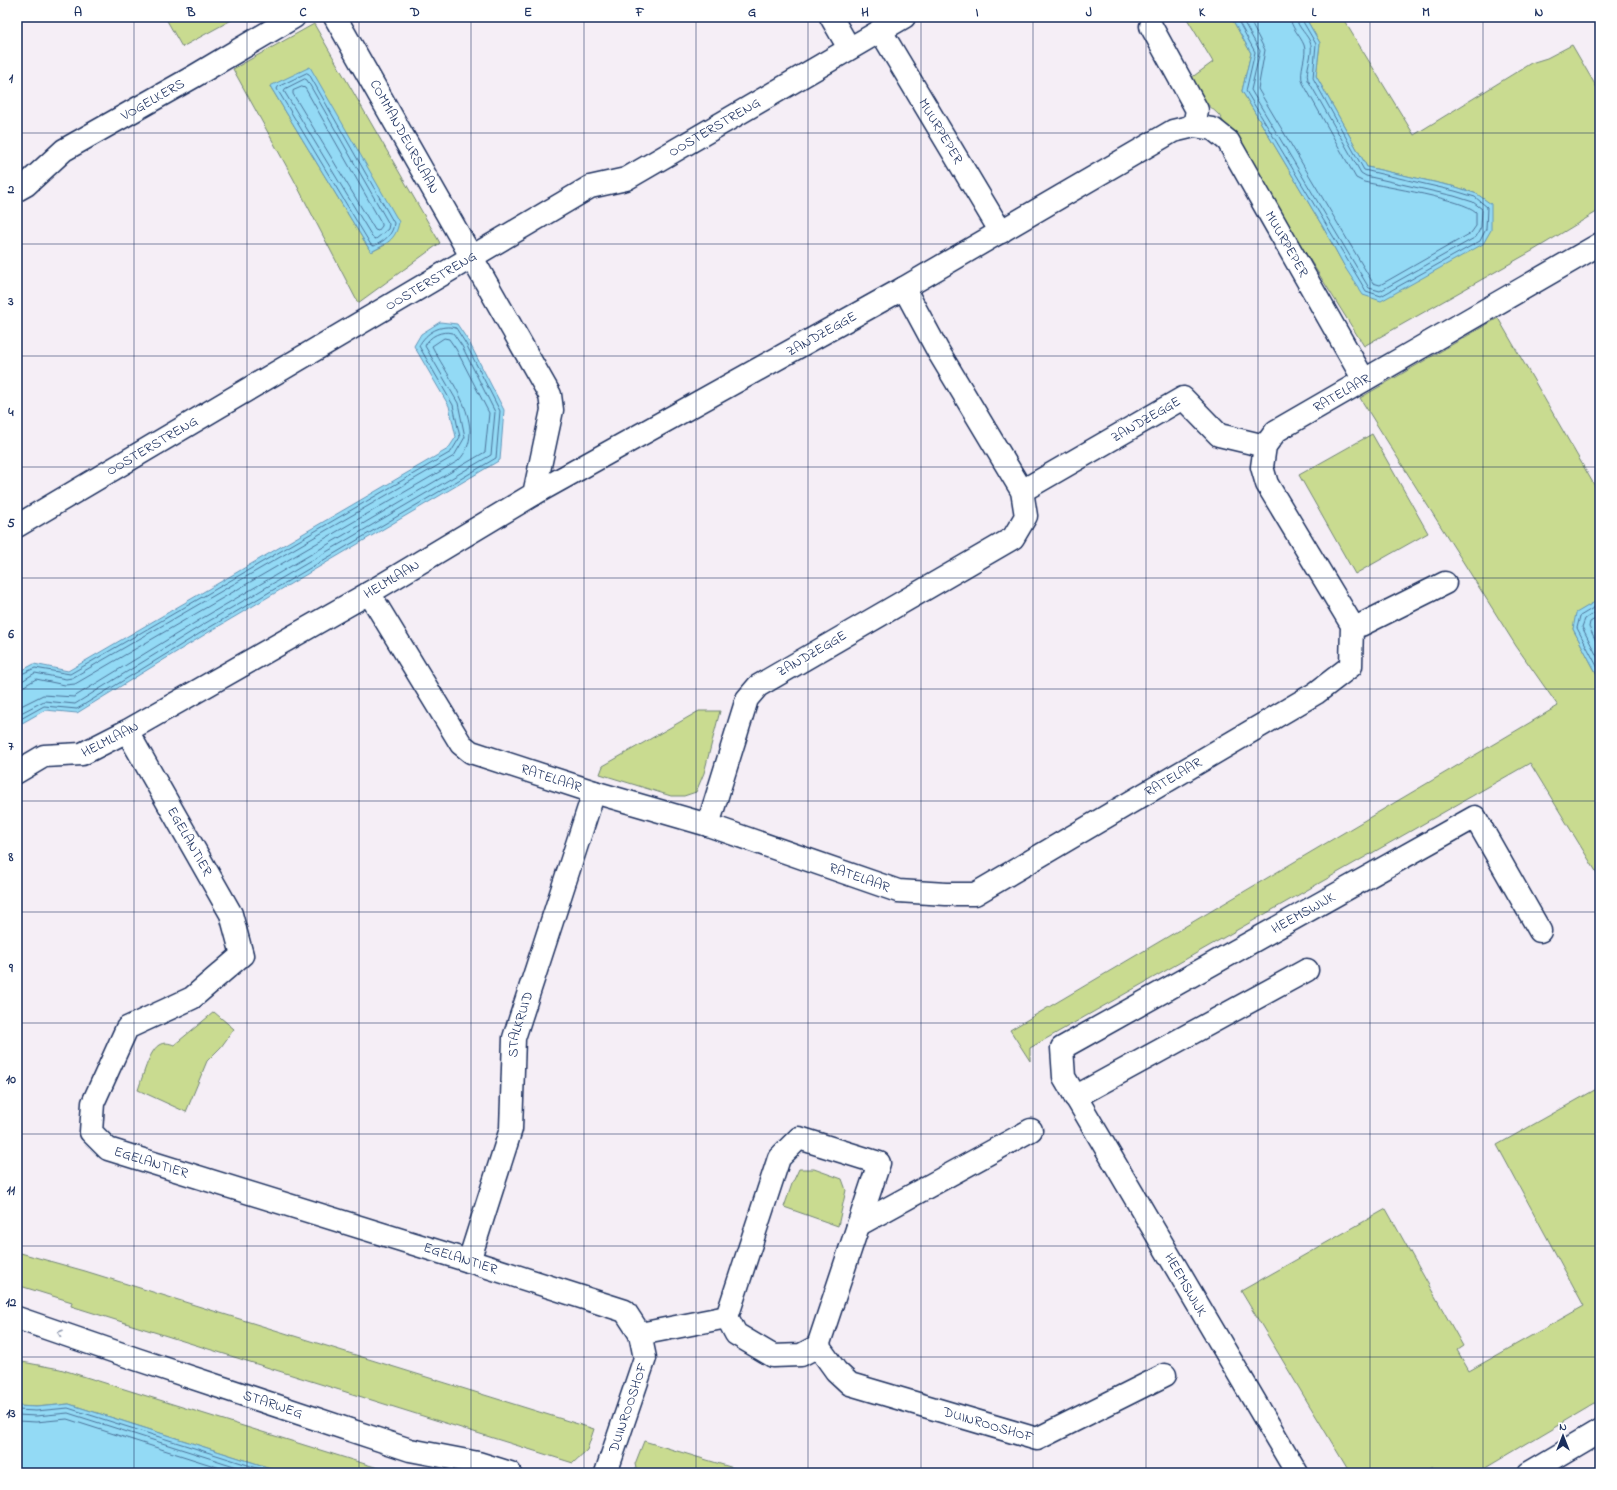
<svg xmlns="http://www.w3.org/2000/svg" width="1617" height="1490" viewBox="0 0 1617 1490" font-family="'Indie Flower',sans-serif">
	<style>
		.green { fill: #c9db90; stroke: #728577; fill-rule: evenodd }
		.water { fill: #93daf5; stroke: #6396b9 }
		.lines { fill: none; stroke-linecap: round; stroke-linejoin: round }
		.shore { stroke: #4b739a; stroke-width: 1 }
		.minor-casing { stroke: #1b2f5e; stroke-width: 25 }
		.major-casing { stroke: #1b2f5e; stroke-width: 25 }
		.minor { stroke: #fff; stroke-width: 22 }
		.major { stroke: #fff; stroke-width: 22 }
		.oneway { stroke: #8d97ae }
		.grid { fill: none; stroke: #1b2f5e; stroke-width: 1; stroke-opacity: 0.55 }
		.labels { text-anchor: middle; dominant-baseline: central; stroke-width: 4; stroke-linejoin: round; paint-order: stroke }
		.street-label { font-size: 14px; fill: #1b2f5e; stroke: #fff }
		.neatline { fill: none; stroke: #1b2f5e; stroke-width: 1.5 }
		.grid-label { font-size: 13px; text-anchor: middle; font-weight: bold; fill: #1b2f5e }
	</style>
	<rect width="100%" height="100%" fill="#f5eef6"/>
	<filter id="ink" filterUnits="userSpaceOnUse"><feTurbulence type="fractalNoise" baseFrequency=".025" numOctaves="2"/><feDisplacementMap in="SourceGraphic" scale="8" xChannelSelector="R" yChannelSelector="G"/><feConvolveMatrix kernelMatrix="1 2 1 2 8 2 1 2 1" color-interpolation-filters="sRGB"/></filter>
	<g filter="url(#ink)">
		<path class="green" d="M165,17H237L182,47Z
			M1186,17H1231L1251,53L1242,91L1323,227L1346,269L1477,194L1456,187L1367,167L1316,76L1320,43L1305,17H1342L1414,135L1531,63L1547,58L1572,45L1600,93V210L1534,250L1364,346L1219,115L1203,100L1191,78L1213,62Z
			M314,24L440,243L358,303L293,178L233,69ZM270,86L385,245L371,252Z
			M1498,318L1600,495V599L1577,613L1573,629L1600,680V878L1530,763L1030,1048V1061L1010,1030L1558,706L1516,646L1360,398Z
			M1372,434L1428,533L1355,574L1299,475Z
			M699,711H720L704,773L696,792L684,796H671L600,774L603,766Z
			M214,1012L234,1029L221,1047L207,1061L186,1112L138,1090C142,1079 149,1051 159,1045C164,1042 169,1043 174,1045Z
			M1600,1087V1400L1477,1473H1436L1432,1467L1422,1473H1350L1241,1291L1386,1209L1463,1346L1457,1350L1469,1371L1584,1306L1497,1145Z
			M799,1169H814L842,1179L846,1190L838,1226L784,1207L792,1184Z
			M17,1252L85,1271L594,1429L587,1450L573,1463L71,1306L72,1302L17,1285Z
			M17,1361L60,1369L394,1473H286L69,1404L36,1407L17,1406Z
			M644,1441L750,1473H637L635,1464Z"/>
		<path class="water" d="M1231,17H1305L1320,43L1316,76L1367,167L1456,187L1477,194L1491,204V230L1483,244L1381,301L1363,295L1346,269L1323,227L1242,91L1251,53Z
			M310,67L399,222C396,240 386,244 371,252L270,86Z
			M440,322L457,324L469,342L504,410L500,460L209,632L77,713L45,710L17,726V673L34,664L68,671L448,449L456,437L449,406L414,346L421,334Z
			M1600,599V680L1573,629L1576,613Z
			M69,1404L286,1473H17V1406L36,1407Z"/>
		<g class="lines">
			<path class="shore" d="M1236,17L1255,52L1246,91L1366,291L1381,296L1480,241L1486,229L1487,207L1475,197L1455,191L1364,170L1313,78L1316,44L1302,20L1301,17
				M1241,17L1260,51L1251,90L1369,288L1380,291L1476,237L1481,227L1482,209L1473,202L1454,196L1366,176L1361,173L1308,80C1305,69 1313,56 1311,45C1309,35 1297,28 1296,17
				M1248,17L1265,50L1258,89L1373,283L1380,285L1471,233L1476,226V212C1463,199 1386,187 1364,182L1356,178L1303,83C1298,71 1308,55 1304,45C1300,35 1291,28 1290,17
				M307,73L309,74L394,223C393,235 384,241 374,246L371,245L277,89L278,87Z
				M305,79L307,80L389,224L388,229L376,239L373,238L284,91L285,89Z
				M302,87L305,88L382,224V226L378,231L375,230L293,94V91Z
				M1600,604L1580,616L1577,628L1600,672
				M1600,609L1585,619L1582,627L1600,662
				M1600,616L1590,622L1589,627L1600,649
				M17,676L35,668L70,674L451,452L460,437L453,405L419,346C426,332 441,324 456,328L466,344L500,411L496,458L207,629L77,709L44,706L17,721
				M17,681H22L35,673L66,679L72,678L454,456L465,437L458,403L425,346C429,336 442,330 453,333L462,346L495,412L491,455L204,624L75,704L44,701L17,715
				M17,687L24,686L36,679L65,685L75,684L458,461C491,428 447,377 432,346L444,338L449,339L456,349L489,413L485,452L201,619L74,697L43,695L17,708
				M17,1410L36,1411L68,1408L273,1473
				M17,1415L36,1416L68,1413L256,1473
				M17,1421L36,1422L67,1419L236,1473"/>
			<defs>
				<g id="minor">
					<path d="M831,17L849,48"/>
					<path d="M1151,26L1197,110L1194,126"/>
					<path id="s1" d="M880,30L1001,232"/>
					<path id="s2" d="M17,190L26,185L64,150L193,77L294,17"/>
					<path id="s3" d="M904,288L1173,131L1194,126L1213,129L1228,141L1364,380"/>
					<path id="s4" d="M1022,491L1183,398L1219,435L1265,446"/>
					<path id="s5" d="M534,494L904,288L938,351L1022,491L1026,516L1013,538L758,686L747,699L708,825"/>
					<path id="s6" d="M17,526L590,187L626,179L904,17"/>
					<path id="s7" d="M369,593L461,744L471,752L594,792L708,825L898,891L946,894H975L1316,693L1351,666L1352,625L1267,484L1262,467L1265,446L1276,431L1600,244"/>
					<path d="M1352,625H1361L1445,583"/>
					<path id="s8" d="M127,731L231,914L242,955L192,998L127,1028L93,1103L91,1132L108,1149L469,1261L625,1311L640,1334"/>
					<path id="s9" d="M17,772L44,756L82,754L127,731L369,593L534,494L552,410L550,395L335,17"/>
					<path d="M1075,1097L1307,970"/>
					<path d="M799,1138L879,1163L818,1346L801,1355L773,1356L736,1334L727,1317L779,1158Z"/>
					<path d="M858,1225L1031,1130"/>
					<path id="s10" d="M469,1261L511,1129L514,1038L594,792"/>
					<path id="s11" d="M818,1346L836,1371L850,1384L1037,1439L1165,1375"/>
					<path id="s12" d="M606,1473L645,1358L640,1334L727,1317"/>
					<path id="s13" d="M1297,1473L1064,1077L1062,1048L1475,817L1540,931"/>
				</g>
				<g id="major">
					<path id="s14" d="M17,1318L136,1359L410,1450L478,1463L510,1473"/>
					<path d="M1529,1473L1600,1431"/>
				</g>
			</defs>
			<use href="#minor" class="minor-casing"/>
			<use href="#major" class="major-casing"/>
			<use href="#minor" class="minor"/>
			<use href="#major" class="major"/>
		</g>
		<defs><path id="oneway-chevron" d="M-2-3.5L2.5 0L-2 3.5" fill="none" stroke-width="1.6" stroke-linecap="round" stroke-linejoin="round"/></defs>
		<use class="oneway" href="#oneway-chevron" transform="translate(60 1333) rotate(-161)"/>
	</g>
	<path class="grid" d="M134,17V1473M247,17V1473M359,17V1473M471,17V1473M584,17V1473M696,17V1473M808,17V1473M921,17V1473M1033,17V1473M1146,17V1473M1258,17V1473M1370,17V1473M1483,17V1473M17,133H1600M17,244H1600M17,356H1600M17,467H1600M17,578H1600M17,689H1600M17,801H1600M17,912H1600M17,1023H1600M17,1134H1600M17,1246H1600M17,1357H1600"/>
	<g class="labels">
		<g class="street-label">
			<text stroke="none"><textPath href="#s2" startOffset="164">VOGELKERS</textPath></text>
			<text stroke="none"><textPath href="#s6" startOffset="805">OOSTERSTRENG</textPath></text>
			<text stroke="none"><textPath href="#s1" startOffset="118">MUURPEPER</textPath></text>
			<text transform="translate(404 137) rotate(61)">COMMANDEURSLAAN</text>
			<text stroke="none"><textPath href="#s3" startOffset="490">MUURPEPER</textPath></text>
			<text stroke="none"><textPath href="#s6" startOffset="481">OOSTERSTRENG</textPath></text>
			<text stroke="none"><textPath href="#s5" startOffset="329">ZANDZEGGE</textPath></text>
			<text stroke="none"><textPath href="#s7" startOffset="1495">RATELAAR</textPath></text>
			<text stroke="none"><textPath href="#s4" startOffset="143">ZANDZEGGE</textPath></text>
			<text stroke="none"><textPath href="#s6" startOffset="157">OOSTERSTRENG</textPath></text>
			<text stroke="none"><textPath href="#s9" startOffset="425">HELMLAAN</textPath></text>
			<text transform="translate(812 654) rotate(-30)">ZANDZEGGE</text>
			<text stroke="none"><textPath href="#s9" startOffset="101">HELMLAAN</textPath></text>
			<text stroke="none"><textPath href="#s7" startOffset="946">RATELAAR</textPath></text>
			<text stroke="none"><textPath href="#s7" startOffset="274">RATELAAR</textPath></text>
			<text stroke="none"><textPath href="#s8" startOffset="127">EGELANTIER</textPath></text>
			<text stroke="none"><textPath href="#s7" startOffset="598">RATELAAR</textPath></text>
			<text stroke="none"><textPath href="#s13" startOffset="765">HEEMSWIJK</textPath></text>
			<text stroke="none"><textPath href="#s10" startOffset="244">STALKRUID</textPath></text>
			<text stroke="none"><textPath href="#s8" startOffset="571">EGELANTIER</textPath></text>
			<text stroke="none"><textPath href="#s8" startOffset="895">EGELANTIER</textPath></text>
			<text transform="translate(1185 1285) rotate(60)">HEEMSWIJK</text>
			<text stroke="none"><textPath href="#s14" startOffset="270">STARWEG</textPath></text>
			<text stroke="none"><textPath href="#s12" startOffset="69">DUINROOSHOF</textPath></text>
			<text stroke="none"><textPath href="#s11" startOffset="194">DUINROOSHOF</textPath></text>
		</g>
	</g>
	<rect width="1617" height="1490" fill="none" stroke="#fff" stroke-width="44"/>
	<g transform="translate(1563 1436)" stroke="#ffffff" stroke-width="3" paint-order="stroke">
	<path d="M0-3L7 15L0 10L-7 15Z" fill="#1b2f5e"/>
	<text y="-6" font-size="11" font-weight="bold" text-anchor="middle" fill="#1b2f5e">N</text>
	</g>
	<rect x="22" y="22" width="1573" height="1446" class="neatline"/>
	<g class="grid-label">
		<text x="78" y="16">A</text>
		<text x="191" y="16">B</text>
		<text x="303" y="16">C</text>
		<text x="415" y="16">D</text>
		<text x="528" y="16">E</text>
		<text x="640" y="16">F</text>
		<text x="752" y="16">G</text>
		<text x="865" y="16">H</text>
		<text x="977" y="16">I</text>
		<text x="1089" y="16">J</text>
		<text x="1202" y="16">K</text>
		<text x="1314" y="16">L</text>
		<text x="1426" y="16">M</text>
		<text x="1539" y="16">N</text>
		<text x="11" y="82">1</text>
		<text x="11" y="193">2</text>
		<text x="11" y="305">3</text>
		<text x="11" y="416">4</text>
		<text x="11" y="527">5</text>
		<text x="11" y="638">6</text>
		<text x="11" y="750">7</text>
		<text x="11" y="861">8</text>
		<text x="11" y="972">9</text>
		<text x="11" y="1083">10</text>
		<text x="11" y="1194">11</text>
		<text x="11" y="1306">12</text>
		<text x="11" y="1417">13</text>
	</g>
</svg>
